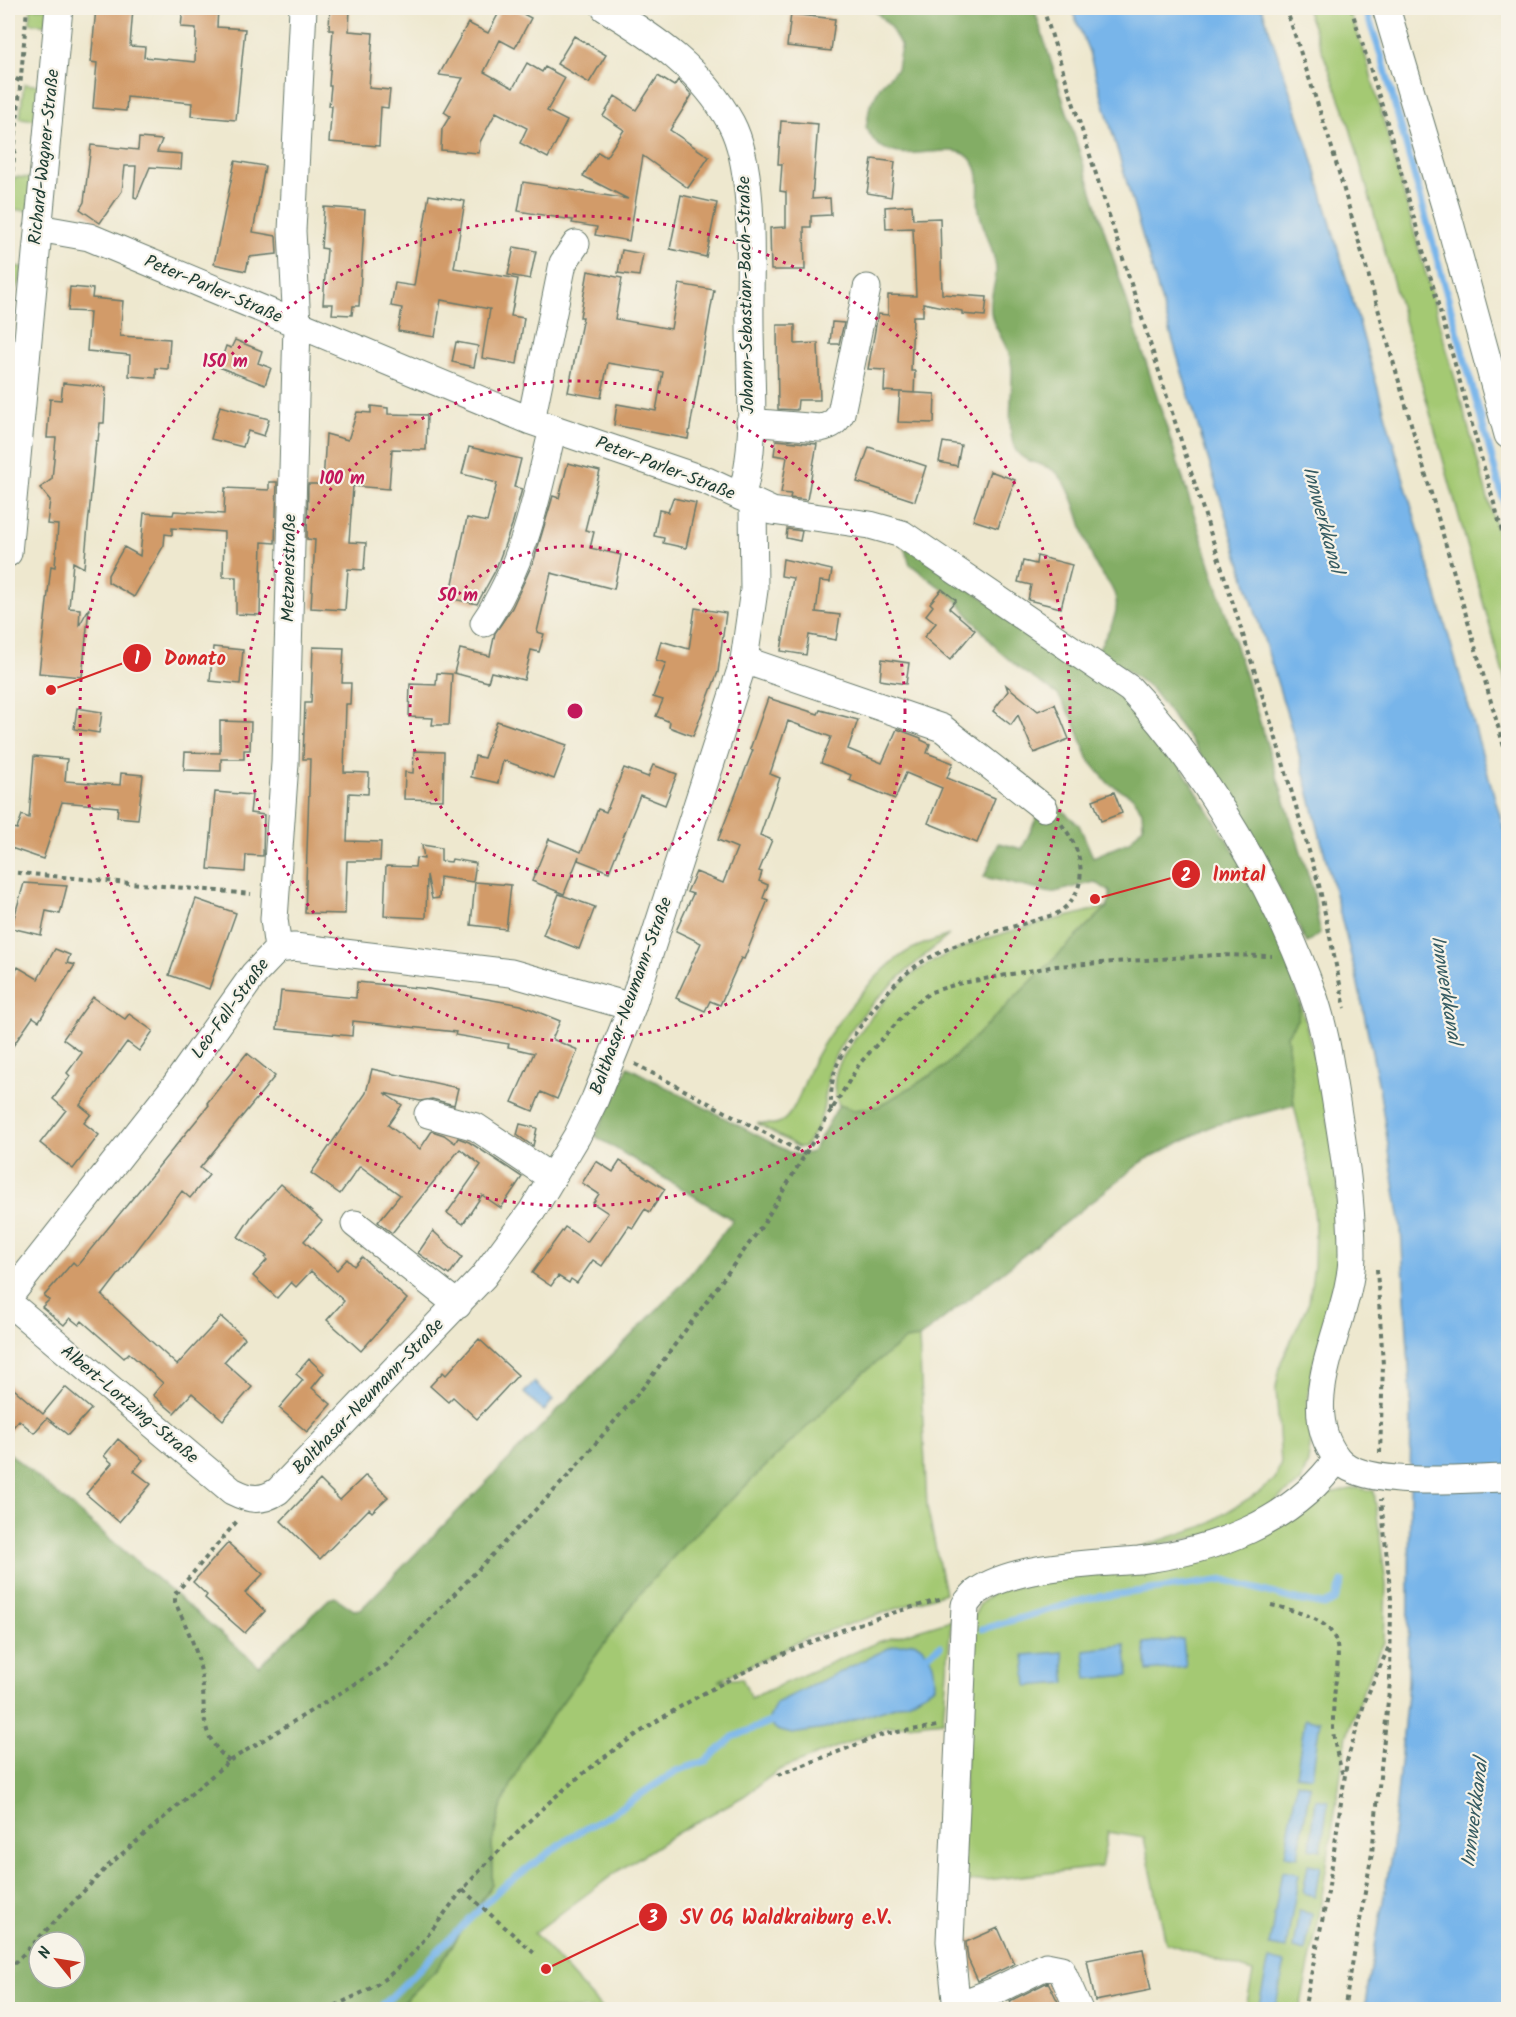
<svg xmlns="http://www.w3.org/2000/svg" width="1516" height="2017" viewBox="0 0 1516 2017" font-family="Kalam,sans-serif">
	<style>
		.green { fill: #a4c973; stroke: #628354; stroke-width: 1.5; fill-rule: evenodd }
		.forest { fill: #83ad65; stroke: #51754c; stroke-width: 1.5; fill-rule: evenodd }
		.water { fill: #78b5ea; stroke: #4c798f; stroke-width: 1.5 }
		.lines { fill: none; stroke-linecap: round; stroke-linejoin: round }
		.stream { stroke: #78b5ea; stroke-width: 7 }
		.building { fill: #d29b69 }
		.minor-casing { stroke: #67796a; stroke-width: 29 }
		.path { stroke: #67796a; stroke-width: 4; stroke-dasharray: 4.5 4.5; stroke-linecap: butt }
		.minor { stroke: #fff; stroke-width: 27 }
		.ring { fill: none; stroke: #c2185b; stroke-width: 3; stroke-dasharray: 3 6 }
		.labels { text-anchor: middle; dominant-baseline: central; stroke-width: 4.5; stroke-linejoin: round; paint-order: stroke }
		.street-label { font-size: 18px; fill: #1f3d34; stroke: #f7f3e8 }
		.water-label { font-size: 20px; font-style: italic; fill: #355b62; stroke: #f7f3e8 }
		.centre { fill: #c2185b; stroke: #f7f3e8; stroke-width: 3 }
		.ring-label { font-size: 18px; text-anchor: middle; font-weight: bold; fill: #c2185b; stroke: #f7f3e8; stroke-width: 4.5; stroke-linejoin: round; paint-order: stroke }
		.leader { fill: none; stroke: #d62828; stroke-width: 2 }
		.callout-dot { fill: #d62828; stroke: #f7f3e8; stroke-width: 2 }
		.mark-label { font-size: 18px; text-anchor: middle; font-weight: bold; fill: #fff }
		.callout-label { font-size: 20px; text-anchor: middle; font-weight: bold; fill: #d62828; stroke: #f7f3e8; stroke-width: 4.5; stroke-linejoin: round; paint-order: stroke }
	</style>
	<rect width="100%" height="100%" fill="#f7f3e8"/>
	<filter id="ink" filterUnits="userSpaceOnUse"><feTurbulence type="fractalNoise" baseFrequency=".0167" numOctaves="2"/><feDisplacementMap in="SourceGraphic" scale="12" xChannelSelector="R" yChannelSelector="G"/><feConvolveMatrix kernelMatrix="1 2 1 2 8 2 1 2 1" color-interpolation-filters="sRGB"/></filter>
	<filter id="wash" filterUnits="userSpaceOnUse"><feTurbulence type="fractalNoise" baseFrequency=".008" numOctaves="4" result="noise"/><feDisplacementMap in="SourceGraphic" scale="24" xChannelSelector="R" yChannelSelector="G"/><feGaussianBlur stdDeviation="1.35" result="paint"/><feColorMatrix in="noise" values="0 0 0 0 0 0 0 0 0 0 0 0 0 0 0 0 0 1.4 0 .05"/><feComposite in="paint" operator="in"/></filter>
	<g filter="url(#wash)">
		<rect width="100%" height="100%" fill="#eee8cf"/>
		<path class="green" d="M31,8H48L47,25L30,23Z
			M1306,8H1348L1365,54L1508,571V691L1347,117Z
			M24,84L41,86L38,120L20,118Z
			M14,177L32,178L29,211L11,209Z
			M8,266L23,267C21,279 21,289 8,291Z
			M1107,907L943,1068L878,1107L854,1110L839,1105C827,1080 840,1059 855,1039C870,1018 886,996 905,980C952,940 1047,922 1107,907Z
			M949,935C908,970 863,1004 837,1052C818,1087 835,1110 804,1147H798L757,1123C768,1124 777,1127 786,1118C799,1104 804,1081 812,1064C829,1030 877,968 910,950C922,944 936,940 949,935Z
			M1300,1002L1324,1094L1337,1174L1341,1283L1313,1366L1307,1403L1312,1432L1308,1462L1301,1482L1238,1529L1134,1549L1204,1526L1258,1493L1275,1479L1281,1463L1276,1388L1281,1362L1309,1302L1314,1265L1315,1220L1310,1174L1294,1105L1287,1035L1298,1018Z
			M919,1338L927,1507L945,1593L806,1638L718,1681L742,1678L751,1698L878,1642L951,1620L943,1721L887,1727L779,1770L744,1796L677,1833L618,1871L534,1933L602,2009L396,2010L437,1969L492,1884V1843L502,1804L528,1750L643,1590L687,1542L864,1372L905,1340ZM893,1646L910,1701L877,1710L859,1665Z
			M1357,1488L1374,1491L1386,1585L1384,1642L1364,1688L1347,1735L1318,1922L1300,2009H1246L1253,1972L1166,1943L1144,1838L1108,1832L1101,1867L960,1883L972,1620L980,1604L995,1591L1116,1568L1308,1504L1330,1493Z"/>
		<path class="forest" d="M872,8H1034L1313,890L1320,933L1307,943L1259,849L1194,745L1151,688L1098,650C1105,636 1119,617 1116,600C1114,587 1105,579 1098,569C1081,540 1080,498 1057,473C1044,461 1024,465 1015,449C1006,430 1013,389 1012,368C1011,349 997,334 992,317C987,299 997,285 996,268C994,249 983,230 979,211C976,195 983,178 973,162C957,135 905,169 876,143C872,139 869,132 866,128L870,105L881,85L897,69L901,46L889,25Z
			M902,542L1105,682L1176,759L1260,892L1281,937L1300,1002L1298,1018L1287,1035L1294,1105L1212,1126L1143,1161L919,1338L905,1340L864,1372L687,1542L643,1590L528,1750L502,1804L492,1843V1884L437,1969L396,2009H8V1452L259,1666L329,1599L335,1597L354,1610L361,1609L684,1282L733,1220L595,1136L628,1067L789,1152L799,1155L812,1152L839,1105L854,1110L878,1107L943,1068L1107,907L1110,900V892L1095,882L1051,893L984,877L999,843L1022,849L1038,815L1050,800L1079,825L1093,857L1129,842L1143,826L1142,811L1133,797L1108,783L1089,760L1073,719L1058,695L1021,670L999,651L956,600L910,564ZM39,1942H75V1978H39Z"/>
		<path class="water" d="M1071,8H1262L1310,151L1508,844V2009H1364L1391,1856L1408,1683L1411,1402L1401,1228L1379,1087L1357,979L1296,743L1193,410L1088,49Z
			M534,1382L553,1400L544,1411L524,1393Z
			M1183,1639L1186,1667L1147,1671L1144,1643Z
			M914,1642C933,1653 935,1665 935,1686L910,1701L825,1729L792,1734L777,1730L768,1721L776,1703L893,1646Z
			M1125,1645L1129,1675L1087,1679L1084,1650Z
			M1063,1652L1066,1683L1027,1686L1024,1655Z
			M1305,1719L1320,1721L1312,1777L1296,1775Z
			M1297,1782L1310,1785L1298,1857L1285,1855Z
			M1316,1799L1328,1801L1321,1850L1310,1848Z
			M1308,1864L1320,1866L1315,1896L1303,1893Z
			M1282,1871L1299,1874L1286,1949L1269,1946Z
			M1299,1911L1312,1914L1305,1951L1293,1948Z
			M1269,1959L1285,1963L1275,2009H1258Z"/>
		<g class="lines">
			<path class="stream" d="M1365,8L1382,58L1508,517
				M982,1629L1090,1598L1225,1580L1292,1599L1324,1605L1335,1600L1342,1582
				M922,1658L940,1646
				M378,2010L500,1889L570,1837L608,1816L676,1771L706,1761L733,1737L777,1719"/>
		</g>
		<g id="blocks">
			<path class="building" d="M96,8H133L130,46L145,47L144,57L195,62L196,28L181,27L183,8H218L217,27L245,29L236,120L191,116L192,103L127,97L126,111L93,108L97,63L91,62Z
				M330,8H350L349,31L373,33L369,88L390,90L388,108L381,107L379,146L329,142L332,106H329L331,86H329L333,30H329Z
				M512,8L531,18L515,48L500,40L484,72L513,88L527,63L542,72L545,67L565,78L547,111L567,121L548,158L520,143L527,128L496,112L480,142L479,153L441,150L442,129L450,116L444,112L463,78L439,75L468,23L488,33L501,9L509,13Z
				M791,14L835,19L831,51L787,46Z
				M574,36L606,55L589,83L557,64Z
				M658,76L674,86L678,80L692,95L670,130L709,157L688,188L643,156L629,241L595,235L597,227L572,223L573,220L518,211L523,182L628,199L583,176L598,152L606,157L624,130L603,116L615,96L636,110Z
				M781,121L818,124L812,199L830,198L831,215L811,216V227H804L805,270H771L770,228L786,227V192L780,191L782,164H778Z
				M139,138L162,140L157,152L182,154L181,169L150,167L137,198L134,197L136,166H125L122,191L100,223L80,209L84,202L91,145L138,150Z
				M872,159L895,162L891,197L867,193Z
				M235,161L265,166L253,232L276,236L277,254L249,257L246,271L214,264Z
				M429,195L465,201L454,268L518,279L511,316L524,318L517,364L482,358L490,309L441,300L435,337L398,331L402,308L391,306L395,283L414,286Z
				M681,195L717,203L706,257L670,249Z
				M912,205L913,219L940,218L942,294L987,297L985,316L962,314V311L923,303V316H913L911,371H915L914,393L884,391L885,370L868,369L878,314L888,315V295L916,296L913,228L886,229L885,207Z
				M324,207L365,210L359,306H353L352,315L332,314L333,304H323L327,249L321,248Z
				M514,247L536,251L530,279L508,275Z
				M622,250L643,254L639,276L618,273Z
				M588,271L622,278L615,319L671,329L679,284L714,290L688,439L614,425L617,404L656,411L663,372L608,363L601,398L568,392L583,317H580Z
				M70,287L93,289L92,298L123,301L120,336L170,339L168,369L156,368V378L129,376L130,355L87,351L90,312L68,311Z
				M832,322L844,323L839,344H830Z
				M777,325H795V344L818,343L820,400H798L797,410L778,409Z
				M235,340L262,351L258,363L271,368L265,385L219,367L226,346L231,348Z
				M456,342L478,346L474,367L452,362Z
				M63,383L106,387L104,423H100L98,441H96L84,568L73,562L69,608L80,609L79,626L89,608L82,677L39,673L51,566L55,567L58,525L47,524L50,500L40,488L52,479L56,438H47L50,399L61,400Z
				M900,392L935,394L934,423L898,422Z
				M220,406L269,419L264,436L248,431L243,447L211,439Z
				M371,406L388,408V414L427,415L426,450L392,449L389,489L353,486L349,542L366,543L364,570L348,569L345,610L311,608L315,540L307,539L308,484H323L326,434L348,440L357,412L371,413Z
				M776,440L817,444L807,500L790,498L791,494L781,493L787,457L774,455Z
				M943,442L961,445L957,466L939,462Z
				M469,447L521,459L514,487L522,489L512,525L495,571L477,604L453,599L456,589L452,588L467,518L487,522L497,483L462,474Z
				M869,447L926,466L915,501L857,482Z
				M568,463L600,471L585,530L594,532L590,548L621,555L614,589L551,573L537,632L544,634L539,652L531,650L524,680L491,672L488,682L454,673L460,649L490,656L495,633L512,608L534,560L553,496L559,498Z
				M990,471L1015,480L998,528L973,520Z
				M269,482H277L275,543L262,542L260,615L236,614V577H223L224,532L172,528V535L165,534L164,545L134,597L108,582V575L124,547L140,556L144,513L173,515L174,511L224,514L225,488L269,490Z
				M673,498L696,503L686,548L663,543L664,538L654,536L659,510L668,512Z
				M787,529L802,531L800,541L786,538Z
				M1037,556L1072,565L1061,608L1028,600L1031,585L1018,582L1023,561L1036,564Z
				M783,559L832,570L830,582L820,581L816,612L840,615L836,640L809,635L806,655L781,651L793,578L781,576Z
				M942,589L956,600L949,608L975,630L950,660L924,637L936,623L926,615L933,606L930,603Z
				M695,608L726,613L718,672L693,736L669,727L670,722L656,716L663,700L653,697L666,663L656,660L661,641L689,649Z
				M213,647L243,650L240,684L210,681Z
				M313,647L344,648L342,683H351L350,704H346L344,772L369,773L368,794L349,793L347,841L381,842L380,861H347L345,914L305,913L310,759H303L305,703H311Z
				M882,659L909,663L906,684L880,680Z
				M437,673L452,674L449,725H432L433,718L409,717L410,684L436,685Z
				M1006,685L1038,711L1055,704L1069,739L1034,753L1018,715L1011,725L993,711L1008,691Z
				M768,698L818,714L820,710L858,720L848,749L882,763L897,729L921,738V740L930,744L927,753L953,763L947,778L995,798L977,843L928,823L942,788L906,773L895,799L849,780L851,775L821,763L831,737L788,721L770,774L780,778L760,835L772,840L759,871L762,872L759,881L768,885L763,898L768,900L744,959L741,958L720,1005L710,1001L705,1011L676,998L701,943L676,931L693,894L687,892L696,872L723,883L737,848L718,840L753,750L750,749Z
				M77,708L102,712L99,733L74,729Z
				M220,721L251,722L250,750H244V759H221V771L184,770L185,752L220,753Z
				M497,721L567,745L554,779L503,760L498,783L471,777L475,756L484,758Z
				M414,751L444,752L443,800L404,799L405,772L413,773Z
				M34,756L67,759L65,781L120,785L121,773L143,775L138,819L117,817L118,807L62,802L43,859L8,847L13,828L17,829L22,815L29,818Z
				M653,765L677,774L665,805L640,795L609,872L578,860L579,856L564,894L532,881L549,839L581,852L598,809L606,812L624,768L648,777Z
				M215,792L252,795L250,813L264,815L263,856L246,855L245,872L208,869Z
				M1114,792L1122,813L1101,821L1093,800Z
				M422,845L441,848V861L451,862L452,859L476,863L473,882L440,877L439,898L432,899L427,875L426,918L384,916L386,866L415,867L416,858L424,859Z
				M475,882L511,885L506,929L471,925Z
				M24,883L67,886L60,914L46,911L41,935L11,928Z
				M559,894L595,907L579,949L543,935Z
				M196,899L236,913L209,989L169,975Z
				M55,949L70,955L67,963L75,965L39,1021L33,1017L8,1053V986L18,967L38,979Z
				M357,982L429,989L521,1005L560,1021L552,1039L578,1050L557,1099L541,1092L533,1111L512,1102L534,1053L508,1047L509,1044L455,1035L456,1032L353,1021L352,1036L277,1029L281,991L356,998Z
				M93,997L125,1019L129,1014L153,1031L139,1051L127,1042L80,1105L91,1114L84,1123L99,1135L73,1169L40,1143L66,1110L53,1099L70,1076L67,1073L82,1053L63,1039Z
				M247,1053L275,1076L200,1168L209,1175L190,1198L182,1191L102,1296L177,1365L221,1317L245,1338L224,1362L252,1387L223,1420L192,1393L174,1413L153,1395L163,1383L129,1353L124,1358L82,1321L79,1325L70,1318L64,1325L42,1307L49,1300L44,1296L73,1262L77,1266L209,1105L207,1103Z
				M372,1069L458,1088L454,1105L432,1099L420,1101L384,1093L402,1105L388,1125L420,1149L432,1131L444,1135L455,1143L458,1138L469,1142L522,1177L501,1208L482,1195L463,1224L447,1213L481,1165L460,1149L392,1233L378,1222L400,1195L360,1166L340,1194L311,1173L366,1093Z
				M520,1124L537,1128L533,1146L517,1135Z
				M596,1161L613,1172L620,1161L665,1189L650,1212L645,1209L633,1228L629,1226L602,1266L593,1260L577,1283L571,1279L569,1283L558,1276L551,1286L532,1273L565,1227L587,1242L608,1213L593,1203L599,1194L582,1183Z
				M281,1184L322,1221L304,1241L337,1270L347,1259L354,1266L362,1257L407,1299L361,1351L327,1320L344,1301L311,1271L296,1287L291,1282L277,1298L253,1276L267,1260L265,1258L267,1256L238,1237L251,1217Z
				M433,1231L462,1257L449,1275L418,1253Z
				M479,1339L518,1375L477,1419L453,1397L448,1402L430,1386L443,1372L446,1375Z
				M309,1359L324,1373L312,1388L331,1404L307,1432L279,1408L303,1380L296,1374Z
				M8,1384L43,1414L65,1387L91,1409L68,1435L47,1418L34,1433L19,1420L8,1433Z
				M118,1439L143,1460L134,1471L151,1484L119,1522L86,1494L112,1463L104,1456Z
				M366,1475L388,1497L372,1512L369,1509L320,1559L281,1521L320,1480L340,1500Z
				M228,1543L263,1574L245,1593L265,1611L245,1633L205,1598L207,1595L193,1582Z
				M998,1928L1014,1964L978,1981L968,1959L966,1942Z
				M1143,1949L1151,1990L1095,2001L1087,1960Z
				M1048,1982L1062,2010H1013L1010,2001Z"/>
		</g>
	</g>
	<g filter="url(#ink)">
		<use href="#blocks" fill-opacity="0" stroke="#67796a" stroke-width="1.5"/>
		<g class="lines">
			<defs>
				<path id="minor" d="M605,8C655,38 702,70 731,123C757,172 749,269 750,325C750,381 758,444 741,497
					M1386,8L1448,216L1508,435
					M38,228L89,237L531,421L707,481L772,511L870,525L902,534L1130,689C1203,765 1277,894 1312,992C1325,1027 1330,1065 1336,1102C1344,1152 1352,1202 1352,1253C1353,1318 1292,1401 1337,1458C1361,1490 1469,1478 1508,1478
					M531,421L563,263L576,244
					M750,422L820,428C831,426 836,422 841,413L867,288
					M8,553L59,8
					M484,623C524,565 537,496 553,428
					M744,660L942,728L1044,808
					M278,949L274,919L285,763L297,325L292,231L303,8
					M428,1114L476,1127L552,1178
					M355,1224L458,1305
					M8,1298L174,1087L254,974L278,949L294,947L511,973L632,1007
					M8,1302L232,1491C250,1500 261,1502 278,1491L483,1277L532,1211L577,1136L595,1099L632,1007L744,660L754,590L753,504
					M956,2006L995,1991L1046,1966L1061,1969L1079,2010
					M957,2010L950,1941L965,1605C969,1600 973,1594 978,1591C1015,1565 1094,1564 1139,1560C1214,1551 1292,1522 1337,1459"/>
			</defs>
			<use href="#minor" class="minor-casing"/>
			<path class="path" d="M1043,8L1274,732L1319,885L1345,1008
				M1286,8L1331,145L1508,761
				M1351,8L1385,115L1508,553
				M8,74L21,82
				M8,225L27,8
				M8,872L251,894
				M635,1064L805,1154
				M831,1111C830,1070 838,1057 862,1024C878,1002 898,977 922,962C962,938 1012,928 1056,914C1091,893 1085,852 1061,824
				M1377,1269L1383,1365L1380,1453
				M1271,1605C1365,1626 1332,1651 1333,1725C1333,1743 1339,1761 1344,1779
				M229,1761C193,1729 209,1709 200,1667C196,1646 184,1622 175,1602V1594L238,1520
				M778,1775L884,1734L938,1726
				M463,1890L535,1954
				M8,1970L108,1866L229,1761L386,1665L568,1476L646,1384L762,1226L860,1063L913,1005L931,992L957,984L1056,966L1217,955L1272,956
				M327,2010C345,2000 367,1992 383,1980C415,1957 437,1922 461,1892C479,1870 501,1849 521,1829C633,1717 790,1637 943,1599
				M1304,2010L1328,1892L1347,1761L1365,1701L1390,1644
				M1344,2010L1372,1853L1390,1682L1391,1599L1381,1499"/>
			<use href="#minor" class="minor"/>
		</g>
	</g>
	<g class="ring">
		<circle cx="575" cy="711" r="165"/>
		<circle cx="575" cy="711" r="330"/>
		<circle cx="575" cy="711" r="495"/>
	</g>
	<g class="labels">
		<g class="street-label">
			<text transform="translate(45 157) rotate(-84)">Richard-Wagner-Straße</text>
			<text transform="translate(213 290) rotate(23)">Peter-Parler-Straße</text>
			<text transform="translate(747 295) rotate(-91)">Johann-Sebastian-Bach-Straße</text>
			<text transform="translate(665 469) rotate(21)">Peter-Parler-Straße</text>
			<text transform="translate(290 568) rotate(-89)">Metznerstraße</text>
			<text transform="translate(632 996) rotate(-70)">Balthasar-Neumann-Straße</text>
			<text transform="translate(231 1009) rotate(-54)">Leo-Fall-Straße</text>
			<text transform="translate(369 1397) rotate(-46)">Balthasar-Neumann-Straße</text>
			<text transform="translate(129 1405) rotate(40)">Albert-Lortzing-Straße</text>
		</g>
		<g class="water-label">
			<text transform="translate(1322 520) rotate(75)">Innwerkkanal</text>
			<text transform="translate(1445 990) rotate(81)">Innwerkkanal</text>
			<text transform="translate(1476 1813) rotate(-83)">Innwerkkanal</text>
		</g>
	</g>
	<circle cx="575" cy="711" r="9" class="centre"/>
	<g class="ring-label">
		<text x="225" y="367">150 m</text>
		<text x="342" y="484">100 m</text>
		<text x="458" y="601">50 m</text>
	</g>
	<path class="leader" d="M51 690L137 658M1095 899L1186 874M546 1969L653 1917"/>
	<g class="callout-dot">
		<circle cx="51" cy="690" r="6"/>
		<circle cx="1095" cy="899" r="6"/>
		<circle cx="546" cy="1969" r="6"/>
		<circle cx="137" cy="658" r="15"/>
		<circle cx="1186" cy="874" r="15"/>
		<circle cx="653" cy="1917" r="15"/>
	</g>
	<g class="mark-label">
		<text x="137" y="664">1</text>
		<text x="1186" y="881">2</text>
		<text x="653" y="1923">3</text>
	</g>
	<g class="callout-label">
		<text x="195" y="665">Donato</text>
		<text x="1239" y="881">Inntal</text>
		<text x="786" y="1924">SV OG Waldkraiburg e.V.</text>
	</g>
	<rect width="1516" height="2017" fill="none" stroke="#f7f3e8" stroke-width="30"/>
	<g transform="translate(57 1960) rotate(300)"><circle r="28" fill="#f7f3e8" stroke="#a1aaa0" stroke-width="1.5"/>
	<path d="M0-4.5L10 22L0 15L-10 22Z" fill="#c8321e"/>
	<text y="-9" font-size="16" font-weight="bold" text-anchor="middle" fill="#1f3d34">N</text>
	</g>
</svg>
